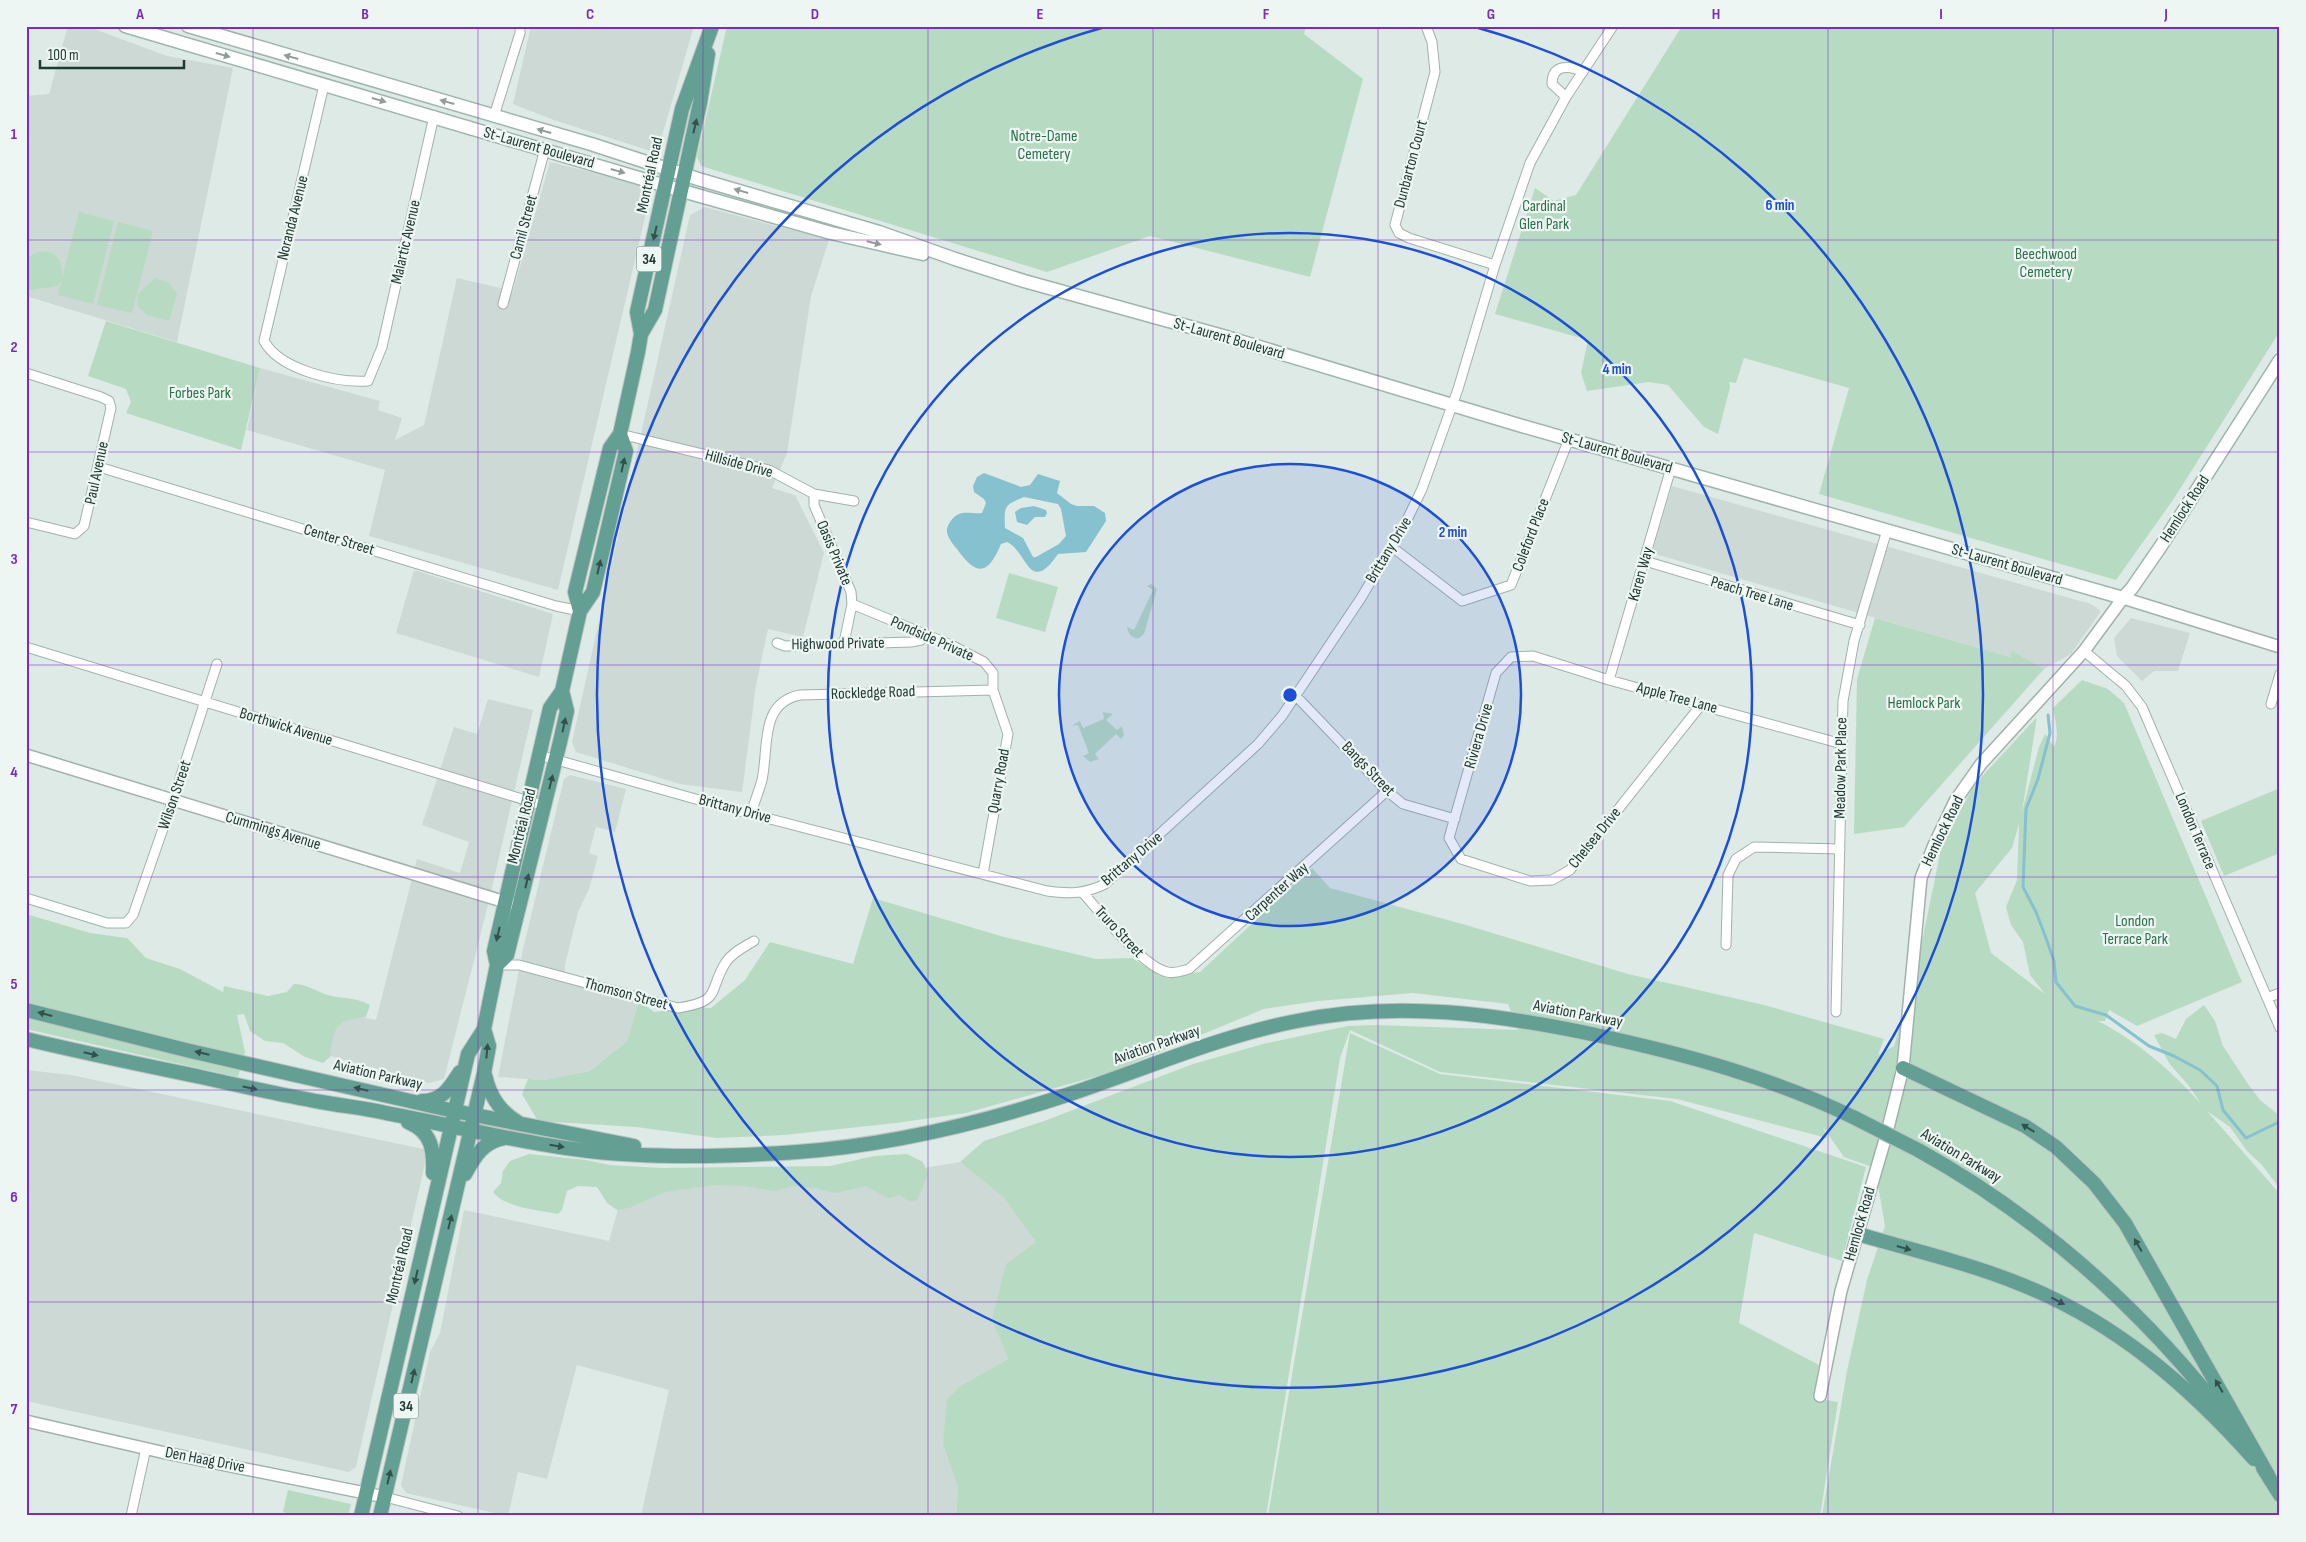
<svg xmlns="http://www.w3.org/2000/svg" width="2306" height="1542" viewBox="0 0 2306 1542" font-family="'Sofia Sans Condensed',sans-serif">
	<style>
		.built { fill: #ccd9d4 }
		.green { fill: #b7dbc2; fill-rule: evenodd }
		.water { fill: #86c1cf; fill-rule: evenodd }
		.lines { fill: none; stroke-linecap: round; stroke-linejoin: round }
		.stream { stroke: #86c1cf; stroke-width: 3 }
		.minor-casing { stroke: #a1b1ac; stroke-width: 11 }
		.tertiary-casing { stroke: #a1b1ac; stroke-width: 14 }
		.secondary-casing { stroke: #9eb5ad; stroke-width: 15 }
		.primary-casing { stroke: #bcc4c2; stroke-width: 16 }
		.minor { stroke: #fff; stroke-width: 9 }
		.tertiary { stroke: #fff; stroke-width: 11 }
		.secondary { stroke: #fff; stroke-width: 12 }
		.primary { stroke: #639f92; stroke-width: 14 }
		.primary-bridge-casing { stroke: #bcc4c2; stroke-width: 16; stroke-linecap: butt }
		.primary-bridge { stroke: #639f92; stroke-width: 14 }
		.oneway { fill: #909c99 }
		.oneway2 { fill: #31524b }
		.grid { fill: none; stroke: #7b2cbf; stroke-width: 1; stroke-opacity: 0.55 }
		.ring { fill: none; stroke: #1d4ed8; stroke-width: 2.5 }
		.labels { text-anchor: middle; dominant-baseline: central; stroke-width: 4.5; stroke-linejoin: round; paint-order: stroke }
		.shield { fill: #eef6f3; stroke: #5e726d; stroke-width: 1 }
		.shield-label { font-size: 15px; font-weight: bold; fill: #203933 }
		.park-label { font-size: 16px; fill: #2b6f48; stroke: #eef6f3 }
		.street-label { font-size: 16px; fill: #203933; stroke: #eef6f3 }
		.centre { fill: #1d4ed8; stroke: #eef6f3; stroke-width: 2.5 }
		.ring-label { font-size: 15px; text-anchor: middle; font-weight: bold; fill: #1d4ed8; stroke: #eef6f3; stroke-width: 4.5; stroke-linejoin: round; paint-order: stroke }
		.neatline { fill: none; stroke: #7b2cbf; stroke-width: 2 }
		.grid-label { font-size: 16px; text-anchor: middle; font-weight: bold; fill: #7b2cbf }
	</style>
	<rect width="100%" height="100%" fill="#deeae5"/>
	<path class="built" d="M68,26H86L167,56L233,68L177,342L26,296V96L49,94Z
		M531,26H694L657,153L554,120L513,104Z
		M550,162L652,187L558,590L369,536L385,470L247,430L260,368L380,401L378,410L402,418L395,440L424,425L457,278L513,291Z
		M705,207L829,240L811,296L787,453L772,488L795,495L824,553L803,637L768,629L756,685L742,792L680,784L576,752L572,742L690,215Z
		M1672,486L2091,604L2101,611L2071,654L2044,669L2012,652L2010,657L1652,553Z
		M414,570L553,614L539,677L396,633Z
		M2131,618L2190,633L2178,671H2154L2142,681L2117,656L2114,638Z
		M488,699L533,710L487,909L444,1079L429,1083L327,1055L338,1013L376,1020L417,859L460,873L469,842L422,825L454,727L477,734Z
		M570,775L626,789L615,832L596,827L589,853L598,856L589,889L578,912L565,965L564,982L639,1001L627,1041L590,1071L544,1080L498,1077L523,949L564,779Z
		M26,1070L71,1075L428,1150L356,1467L349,1472L26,1401Z
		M960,1162L1004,1198L1037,1243L992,1320L1008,1359L960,1386L943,1445L958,1487L956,1516H641L669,1390L577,1365L547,1479L518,1472L508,1516L406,1493L401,1485L430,1352L440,1333L464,1210L609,1241L625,1184L918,1169Z"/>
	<path class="green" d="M727,26H1306L1304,34L1363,79L1310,277L1150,236L1047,272L701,166L697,157Z
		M1682,26H2280V331L2173,500L2116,580L1819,494L1849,388L1744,358L1736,383L1729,382L1730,387L1718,434L1704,427L1668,385L1649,382L1587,391L1581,373L1588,340L1495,314L1535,188L1554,201L1576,195Z
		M79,212L114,221L93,304L58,295L62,278L58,286L31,290L26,288L27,259C37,248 58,248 61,266C62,270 62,275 62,278Z
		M118,222L153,231L132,313L97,305Z
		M155,278L169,283L177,294L169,321L147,315L138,307L137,295Z
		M106,321L260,368L241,450L126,413L131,402L126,389L88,376Z
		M1009,573L1058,587L1045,632L996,618Z
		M1151,584L1157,589L1144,634L1139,638C1132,639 1128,634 1127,627L1134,630L1153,590L1147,586Z
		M1875,618L2010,657L2012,651L2044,669L1904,827L1854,834L1857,679Z
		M2082,680L2108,689L2124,703L2242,982L2137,1026L2109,1010L2105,1021H2098C2137,1041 2172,1071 2201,1104L2189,1086L2169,1063L2154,1035L2162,1033L2176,1039L2186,1019L2204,1005L2215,1021L2223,1046L2248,1084L2260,1100L2280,1116V1189L2262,1165L2247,1151L2230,1127L2207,1111L2280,1194V1516H1822L1847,1371L1867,1280L1885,1226L1875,1168L1844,1157L1823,1127L1827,1138L1677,1099L1440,1072L1350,1030L1340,1058L1266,1516H956L958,1487L943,1445L947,1400L960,1386L1008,1359L992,1320L1006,1264L1036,1242L1004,1198L960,1162L984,1141L1044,1121L1193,1064L1263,1044L1348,1026L1375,1025L1518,1030L1508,1004L1413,993L1318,1001L1264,1009L1108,1073L966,1113L896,1123L784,1135L717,1138L636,1127L538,1121L522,1094L528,1079L544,1080L590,1071L627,1041L639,1001L654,1012L695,1007L711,1008L745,980L770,942L853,964L873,898L1004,937L1096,959L1132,958L1160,976L1200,972L1312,868L1330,888L1466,925L1628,974L1764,1005L1884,1039L1878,1055L1894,1046L1916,971L1942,844L1974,785L2037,717L2022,812L2039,747L2045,734L2054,747C2060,735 2055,721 2053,708ZM2019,824L2017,880L2006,907L2011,925L2023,942L2030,975L2045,994L1991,953L1975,893L2012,848Z
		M1103,712L1113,714L1106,720L1117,730L1122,726L1124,735L1121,739L1116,734L1095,754L1099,759L1090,762L1083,756L1089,753L1078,725L1071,726L1080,721L1083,728L1104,719Z
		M2280,788V853L2224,876L2201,821Z
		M26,914L90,933L127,938L146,958L180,969L223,992L224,986L268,996L287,992L294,984C307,984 315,991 328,995C342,999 357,997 370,1005L366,1017C334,1020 334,1028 330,1057L323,1063L305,1057L283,1043L265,1041L250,1031L244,1014L237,1015L245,1052L238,1077L26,1029Z
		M1350,1033L1440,1074L1670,1101L1866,1167L1842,1261L1754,1233L1739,1323L1819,1365L1813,1398L1838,1402L1820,1516H1268Z
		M529,1154L586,1160L610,1165L662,1168L830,1166L874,1156L907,1154L923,1162L928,1174L917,1200C909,1202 906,1201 901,1195L888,1198L866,1186L835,1193L815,1188L793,1186L775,1191L742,1186L714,1185L665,1192L629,1208L617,1210L607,1203L597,1187L578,1186L567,1191L562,1210L558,1214C539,1210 505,1208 493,1192L501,1183L503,1171L510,1161Z
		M288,1490L351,1504L348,1516H299L283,1512Z"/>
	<path class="water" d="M984,473L1021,487L1030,485L1038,474L1060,481L1057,493L1071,504L1077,506H1094L1105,513L1106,521L1086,552L1058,554C1029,596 1028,552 1007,542L1001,544C988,575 977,577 957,549C953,544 946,536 947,529C948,523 954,516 959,514C965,511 975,514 982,513L986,503L984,499L974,492L973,486L977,477ZM1024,497L1058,504L1061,509L1066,536L1059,544L1036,557H1033L1023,538L1005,528C1004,506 1004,505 1024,497Z
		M1034,506L1046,510L1047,513L1045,517H1035L1027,525L1017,522L1015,512L1021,508Z"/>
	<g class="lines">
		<path class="stream" d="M2048,715L2050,733L2038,779L2026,809L2023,887L2036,912L2046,938L2054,961L2056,982L2075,1006L2106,1015L2149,1046L2174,1056L2200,1070L2217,1086L2223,1110L2246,1138L2277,1123L2280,1126"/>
		<defs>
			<path id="minor" d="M1426,26L1432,42L1435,72L1395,225L1399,233L1409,238L1495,265
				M324,85L264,341C280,370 337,383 368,381L382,347L434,116
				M1566,97L1552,84C1552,64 1569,65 1583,72
				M494,116L520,33V26
				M503,304L545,149
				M26,373L101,397L109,401L111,408L84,526L75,534L26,522
				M620,434L769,470L814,494L854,501
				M99,467L556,606L580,611
				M814,494V505L851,592L852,604L844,643
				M1392,547L1462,601L1511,585L1569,439
				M1645,561L1860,625
				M852,604L951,645L984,662L993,673V690L1008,734L983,874
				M777,643L785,646L911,642L921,640L927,635
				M26,647L545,806
				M2084,651L2126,686L2142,707L2280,1028
				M1609,680L1671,468
				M1296,696L1387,791L1403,804L1455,819
				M2271,704L2280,674
				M1701,705L1570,870L1552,880L1530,881L1461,859L1449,838L1496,673L1511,657L1533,656L1609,680L1842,744
				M539,755L724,807L1047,891C1069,894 1085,894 1105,884L1258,744L1282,716L1361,598L1404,526L1422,489L1458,389L1495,265L1530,163L1566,97L1613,26
				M751,814C754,803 759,791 762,780C769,748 759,703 800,695L993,690
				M1083,893C1101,913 1142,966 1167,972C1175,974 1181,971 1189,969L1387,791
				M26,898L107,923H126L133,915L173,800L217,664
				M1726,945L1728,875L1736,859L1754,847L1840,849
				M497,965H519L678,1008C723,1001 707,992 726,962C733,952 744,947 754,941
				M2267,998L2280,993
				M1836,1012L1843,701L1854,641L1887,530
				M385,1497L458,1516
				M131,1516L146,1448"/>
			<path id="tertiary" d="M26,755L512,904
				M1820,1396L1841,1291L1886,1136L1903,1068L1921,878L1934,845L1955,801L1981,764L2084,651L2123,598L2280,647
				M26,1421L161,1452L385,1497"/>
			<path id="secondary" d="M125,26L693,194L831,233L923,254
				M188,26L591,144L698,179L879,232L955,259L1024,281L1223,336L1522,426L2123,598L2132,588L2161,546L2280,360"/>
			<path id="primary" d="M641,334L655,310L700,103L708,54
				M580,611L575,592L610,448L620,434L638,352L641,334L637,312L682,109L712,26
				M497,965L507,955L560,742L567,711L562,691L580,611L593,592L626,451L620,434
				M26,1010L190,1051L454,1111L634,1146
				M26,1039C84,1053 143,1065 201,1077C241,1086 281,1095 321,1102C343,1106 365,1108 386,1113C451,1125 515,1142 581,1150C652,1159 725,1157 797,1152C891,1145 983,1123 1073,1093C1147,1068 1220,1036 1297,1021C1397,1000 1497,1014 1596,1035C1685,1054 1773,1078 1855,1118
				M1903,1068L2025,1126L2056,1147L2094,1183L2125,1223L2268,1475
				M485,1075C490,1097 500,1112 519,1123
				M422,1101C443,1101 450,1087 460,1072
				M408,1122C432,1132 434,1150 433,1173
				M1918,1150C2043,1219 2150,1317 2236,1430
				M465,1174C475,1156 483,1142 504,1138
				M1858,1234C1912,1250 1968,1263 2020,1284C2114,1321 2188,1385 2254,1459
				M2263,1468L2280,1495
				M361,1516L468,1054L484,1029L497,965L494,951L550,708L562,691
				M380,1516L484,1073L489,1046L484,1029"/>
		</defs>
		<use href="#minor" class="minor-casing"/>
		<use href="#tertiary" class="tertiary-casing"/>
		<use href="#secondary" class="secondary-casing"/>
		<use href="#primary" class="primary-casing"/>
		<use href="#minor" class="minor"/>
		<use href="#tertiary" class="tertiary"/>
		<use href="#secondary" class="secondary"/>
		<use href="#primary" class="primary"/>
		<defs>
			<path id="primary-bridge" d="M1855,1118L1918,1150"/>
		</defs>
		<use href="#primary-bridge" class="primary-bridge-casing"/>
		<use href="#primary-bridge" class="primary-bridge"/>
	</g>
	<defs><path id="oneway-solid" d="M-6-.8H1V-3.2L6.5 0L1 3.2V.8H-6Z" transform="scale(1.25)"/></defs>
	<g class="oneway">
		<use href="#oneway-solid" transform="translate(223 55) rotate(16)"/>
		<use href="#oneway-solid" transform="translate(291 57) rotate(-164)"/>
		<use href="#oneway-solid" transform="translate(379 100) rotate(16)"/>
		<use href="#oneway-solid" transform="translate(447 102) rotate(-164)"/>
		<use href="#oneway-solid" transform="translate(544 131) rotate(-164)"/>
		<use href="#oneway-solid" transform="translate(618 171) rotate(16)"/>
		<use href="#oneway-solid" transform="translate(741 191) rotate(-164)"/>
		<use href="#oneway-solid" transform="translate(874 243) rotate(13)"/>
	</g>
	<g class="oneway2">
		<use href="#oneway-solid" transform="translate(695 126) rotate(-77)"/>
		<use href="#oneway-solid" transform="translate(655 233) rotate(103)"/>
		<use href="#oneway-solid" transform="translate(623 465) rotate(-78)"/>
		<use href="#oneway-solid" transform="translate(599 567) rotate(-77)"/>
		<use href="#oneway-solid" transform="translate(564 725) rotate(-78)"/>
		<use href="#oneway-solid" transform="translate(551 782) rotate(-76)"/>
		<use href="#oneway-solid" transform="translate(527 881) rotate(-77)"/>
		<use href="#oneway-solid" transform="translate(498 934) rotate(103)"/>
		<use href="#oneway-solid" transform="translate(45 1014) rotate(-165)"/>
		<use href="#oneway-solid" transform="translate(487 1051) rotate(-85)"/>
		<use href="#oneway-solid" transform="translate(202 1053) rotate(-167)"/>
		<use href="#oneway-solid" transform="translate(91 1054) rotate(13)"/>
		<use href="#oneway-solid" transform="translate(250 1088) rotate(12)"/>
		<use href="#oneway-solid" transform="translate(361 1089) rotate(-167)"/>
		<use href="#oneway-solid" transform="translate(2028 1128) rotate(-149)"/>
		<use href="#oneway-solid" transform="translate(557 1146) rotate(9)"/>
		<use href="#oneway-solid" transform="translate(450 1222) rotate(-76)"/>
		<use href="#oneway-solid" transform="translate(2138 1245) rotate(-120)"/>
		<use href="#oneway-solid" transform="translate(1904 1248) rotate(16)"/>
		<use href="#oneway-solid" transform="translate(416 1277) rotate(103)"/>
		<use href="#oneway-solid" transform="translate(2058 1301) rotate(27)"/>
		<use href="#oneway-solid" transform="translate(413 1376) rotate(-77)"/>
		<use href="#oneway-solid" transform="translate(2219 1386) rotate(-120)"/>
		<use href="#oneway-solid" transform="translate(389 1477) rotate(-77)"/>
	</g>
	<path class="grid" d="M253,26V1516M478,26V1516M703,26V1516M928,26V1516M1153,26V1516M1378,26V1516M1603,26V1516M1828,26V1516M2053,26V1516M26,240H2280M26,452H2280M26,665H2280M26,877H2280M26,1090H2280M26,1302H2280"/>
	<circle cx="1290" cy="695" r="231" fill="#1d4ed8" fill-opacity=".12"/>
	<g class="ring">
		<circle cx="1290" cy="695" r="231"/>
		<circle cx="1290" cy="695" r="462"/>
		<path d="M1475 27A693 693 0 1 1 1105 27"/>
	</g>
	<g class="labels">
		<g class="shield">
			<rect x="636.5" y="246.5" width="25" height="25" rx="4"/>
			<rect x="393.5" y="1393.5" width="25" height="25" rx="4"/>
		</g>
		<g class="shield-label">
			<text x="649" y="259">34</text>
			<text x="406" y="1406">34</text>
		</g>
		<g class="park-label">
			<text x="1044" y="136">Notre-Dame<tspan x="1044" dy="18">Cemetery</tspan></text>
			<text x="1544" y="206">Cardinal<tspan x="1544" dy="18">Glen Park</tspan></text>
			<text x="2046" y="254">Beechwood<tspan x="2046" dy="18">Cemetery</tspan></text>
			<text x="200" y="393">Forbes Park</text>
			<text x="1924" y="703">Hemlock Park</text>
			<text x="2135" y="921">London<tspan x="2135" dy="18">Terrace Park</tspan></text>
		</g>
		<g class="street-label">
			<text transform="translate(539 148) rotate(16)">St-Laurent Boulevard</text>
			<text transform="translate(1411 164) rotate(-75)">Dunbarton Court</text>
			<text transform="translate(650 175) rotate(-78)">Montréal Road</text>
			<text transform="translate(293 218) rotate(-76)">Noranda Avenue</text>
			<text transform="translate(524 227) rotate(-75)">Camil Street</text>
			<text transform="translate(406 242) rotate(-77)">Malartic Avenue</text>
			<text transform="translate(1229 339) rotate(16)">St-Laurent Boulevard</text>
			<text transform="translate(1617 453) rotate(16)">St-Laurent Boulevard</text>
			<text transform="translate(739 464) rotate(15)">Hillside Drive</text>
			<text transform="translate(97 473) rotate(-78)">Paul Avenue</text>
			<text transform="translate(2185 509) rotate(-57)">Hemlock Road</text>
			<text transform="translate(1531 535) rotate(-69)">Coleford Place</text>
			<text transform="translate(339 540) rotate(17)">Center Street</text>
			<text transform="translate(1389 550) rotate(-59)">Brittany Drive</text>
			<text transform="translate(834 553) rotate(67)">Oasis Private</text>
			<text transform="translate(2007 565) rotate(16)">St-Laurent Boulevard</text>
			<text transform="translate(1641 574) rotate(-74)">Karen Way</text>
			<text transform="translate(1752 594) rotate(17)">Peach Tree Lane</text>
			<text transform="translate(932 639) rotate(24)">Pondside Private</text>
			<text transform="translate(838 644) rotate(-1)">Highwood Private</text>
			<text transform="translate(873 693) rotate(-2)">Rockledge Road</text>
			<text transform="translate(1677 698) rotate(15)">Apple Tree Lane</text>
			<text transform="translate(286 727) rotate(17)">Borthwick Avenue</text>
			<text transform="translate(1479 736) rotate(-74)">Riviera Drive</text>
			<text transform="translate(1841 768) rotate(-89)">Meadow Park Place</text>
			<text transform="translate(1368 769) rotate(46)">Bangs Street</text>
			<text transform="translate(999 781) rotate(-80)">Quarry Road</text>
			<text transform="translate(175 795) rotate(-71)">Wilson Street</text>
			<text transform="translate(735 809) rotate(15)">Brittany Drive</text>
			<text transform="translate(522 826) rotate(-76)">Montréal Road</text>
			<text transform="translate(273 831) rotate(17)">Cummings Avenue</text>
			<text transform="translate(1943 831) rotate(-64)">Hemlock Road</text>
			<text transform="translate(2195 831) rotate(67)">London Terrace</text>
			<text transform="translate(1595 838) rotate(-51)">Chelsea Drive</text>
			<text transform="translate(1132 859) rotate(-40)">Brittany Drive</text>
			<text transform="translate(1277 892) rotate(-42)">Carpenter Way</text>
			<text transform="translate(1119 932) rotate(47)">Truro Street</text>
			<text transform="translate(626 994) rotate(15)">Thomson Street</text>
			<text transform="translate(1578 1014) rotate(11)">Aviation Parkway</text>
			<text transform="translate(1157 1045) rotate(-19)">Aviation Parkway</text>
			<text transform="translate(378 1075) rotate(13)">Aviation Parkway</text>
			<text transform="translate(1961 1156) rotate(31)">Aviation Parkway</text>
			<text transform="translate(1860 1224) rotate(-74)">Hemlock Road</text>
			<text transform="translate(400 1266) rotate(-77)">Montréal Road</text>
			<text transform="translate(205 1460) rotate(11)">Den Haag Drive</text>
		</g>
	</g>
	<circle cx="1290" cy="695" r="8" class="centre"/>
	<g class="ring-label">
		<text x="1780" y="210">6 min</text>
		<text x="1617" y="374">4 min</text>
		<text x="1453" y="537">2 min</text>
	</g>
	<rect width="2306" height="1542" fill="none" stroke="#eef6f3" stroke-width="55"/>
	<path d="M40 60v8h144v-8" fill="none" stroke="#203933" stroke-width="2.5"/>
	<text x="48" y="60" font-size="15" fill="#203933" stroke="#eef6f3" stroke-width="4" paint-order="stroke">100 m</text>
	<rect x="28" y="28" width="2250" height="1486" class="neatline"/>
	<g class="grid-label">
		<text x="140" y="19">A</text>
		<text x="365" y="19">B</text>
		<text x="590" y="19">C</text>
		<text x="815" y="19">D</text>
		<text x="1040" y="19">E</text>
		<text x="1266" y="19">F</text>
		<text x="1491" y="19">G</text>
		<text x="1716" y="19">H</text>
		<text x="1941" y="19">I</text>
		<text x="2166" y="19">J</text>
		<text x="14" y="139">1</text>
		<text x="14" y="352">2</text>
		<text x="14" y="564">3</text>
		<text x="14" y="777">4</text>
		<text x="14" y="989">5</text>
		<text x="14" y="1202">6</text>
		<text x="14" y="1414">7</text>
	</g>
</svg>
